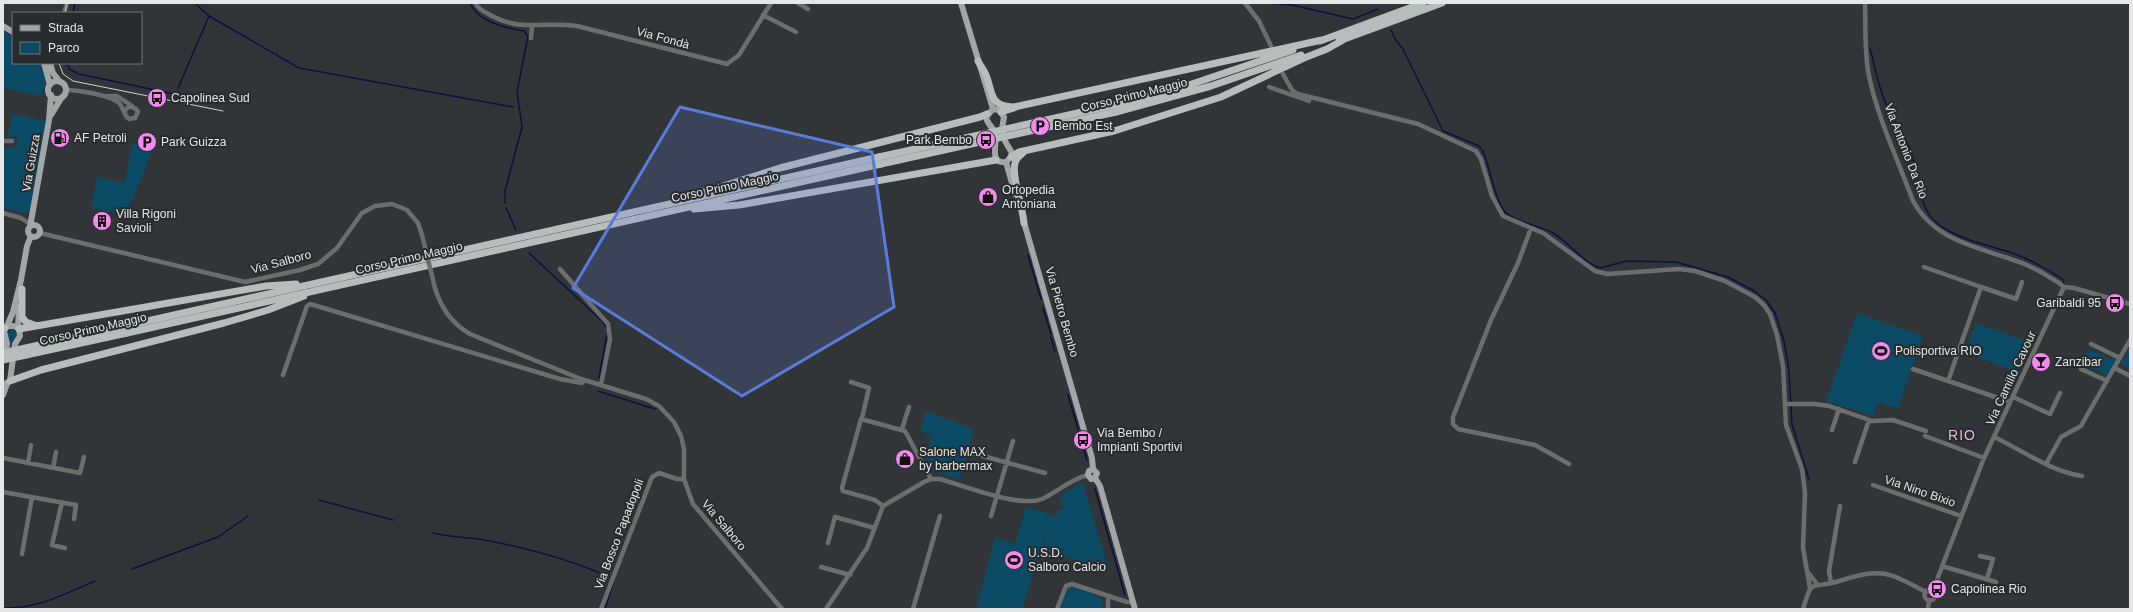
<svg xmlns="http://www.w3.org/2000/svg" width="2133" height="612" viewBox="0 0 2133 612" font-family="Arial,sans-serif">
	<style>
		.green { fill: #0b4a65 }
		.lines { fill: none; stroke-linecap: round; stroke-linejoin: round }
		.stream { stroke: #0c1143; stroke-width: 1.5 }
		.minor { stroke: #6c6e6e; stroke-width: 4.5 }
		.major { stroke: #a2a6a6; stroke-width: 6 }
		.highway { stroke: #b7bcbd; stroke-width: 7 }
		.tram { stroke: #d0d2d3; stroke-width: 1 }
		.minor-bridge { stroke: #6c6e6e; stroke-width: 4.5 }
		.highway-bridge { stroke: #b7bcbd; stroke-width: 7 }
		.marked { fill: #597cdc; fill-opacity: 0.2; stroke: #597cdc; stroke-width: 3; stroke-linejoin: round }
		.labels { text-anchor: middle; dominant-baseline: central; stroke-width: 4; stroke-linejoin: round; paint-order: stroke }
		.street-label { font-size: 12px; fill: #e4e6e7; stroke: #282b2d }
		.poi-label { font-size: 12px; fill: #e4e6e7; stroke: #282b2d; text-anchor: start }
		.quarter-label { font-size: 14px; letter-spacing: 1px; fill: #ecb0e7; stroke: #282b2d }
	</style>
	<rect width="100%" height="100%" fill="#323537"/>
	<path class="green" d="M3,30L13,38V63H40C46,79 48,82 41,96L3,88Z
		M13,114L47,121L30,211L28,214L3,208V147L13,148L18,144L16,137L11,136L7,138Z
		M133,143L154,147L126,215L91,208L97,177L124,183Z
		M1857,313L1923,336L1898,408L1878,402L1873,416L1826,401Z
		M1976,323L2032,343L2018,372L1965,353Z
		M11,329L16,332L17,336L10,345L7,334Z
		M2088,349L2110,359L2112,357L2117,359L2106,377H2102L2103,373L2081,363Z
		M2130,350V368L2121,364Z
		M926,411L974,429L960,479L932,471L925,460L932,435L920,431Z
		M1080,484H1083L1109,570L1043,550L1047,529L1022,609H976L995,538L1015,544L1026,507L1050,514L1051,516L1058,514L1057,511L1064,509L1059,496Z
		M1074,587L1100,597L1105,609H1060L1068,588Z"/>
	<g class="lines">
		<path class="stream" d="M195,3L209,16L299,68L513,107
			M470,3C478,22 506,28 524,31L528,36L517,92L522,127L505,191V203
			M1265,3L1292,5L1353,19L1378,9
			M73,13L75,3
			M1391,30L1395,39L1403,49L1443,131L1479,146L1483,151C1490,167 1495,201 1505,212C1513,221 1539,226 1551,232C1569,241 1580,261 1600,268L1627,261L1676,262L1728,277L1754,291L1766,300L1775,313L1784,341L1789,370L1792,425L1809,479
			M1870,48C1875,67 1878,86 1886,104C1893,121 1905,134 1911,152C1918,171 1918,193 1927,211C1931,218 1937,224 1944,228C1963,240 1986,245 2007,251C2027,258 2046,268 2064,280L2063,283
			M67,63L69,69L77,73
			M79,74L174,94L177,92
			M178,88L209,16
			M506,208L516,230
			M529,253L602,321L607,328
			M1028,255L1041,299
			M1043,308L1051,334
			M1051,337L1055,351
			M599,378L607,335
			M598,391L655,409
			M1068,395L1079,432
			M1083,446L1087,460
			M1095,489L1125,595
			M319,500L393,520
			M433,533C449,537 464,537 479,539C523,547 569,559 609,577
			M132,569L218,537L248,516
			M4,608C37,609 65,594 95,581
			M605,609L614,580"/>
		<path class="minor" d="M475,3C479,10 485,12 492,16C522,32 546,21 577,26L727,64L739,55L771,3
			M798,3L808,9
			M1245,3L1259,21L1271,46
			M1865,3C1866,28 1864,52 1869,76C1878,119 1898,160 1913,201C1941,252 2001,247 2046,275C2052,279 2059,282 2064,287
			M64,13L67,3
			M763,15L796,32
			M531,38L532,26
			M1283,74L1292,90L1298,94L1418,124L1476,151L1481,159L1492,196L1503,216L1543,233L1595,271L1607,274L1679,269L1695,271L1725,281L1755,297L1764,305L1770,314L1777,335L1783,366L1786,425L1802,469L1805,493L1803,548L1810,588
			M1269,87L1309,101
			M66,90C77,90 111,95 119,103C124,108 123,115 129,119L135,118L138,112L136,109L130,106L125,110V114
			M107,96H117L132,106
			M3,141H12
			M3,213L21,218L30,224
			M1531,228L1518,263L1491,320L1453,417V424L1458,429L1535,445L1569,464
			M40,233L245,282L300,270L318,264L337,248L362,213L375,206L392,204L407,210L418,223L422,235
			M1924,267L1981,287L1948,381
			M560,269L608,324L610,339L601,385
			M1981,287L2016,299L2022,282
			M2064,287L2074,288L2130,304
			M435,288C441,308 451,323 470,334L581,379L646,399L659,406L674,422L681,436L684,449V479L693,504L782,609
			M2091,344L2120,358
			M2115,368L2130,376
			M1913,369L2010,402
			M2081,369L2107,381
			M283,375L307,306L310,304L560,379L582,383L585,380
			M851,382L869,388L862,418
			M2013,397L2050,414L2060,393
			M1785,404H1815L1829,406L1872,421L1893,420L1926,431
			M902,429L909,407
			M1832,430L1839,409
			M1925,436L1984,458
			M1994,437C2024,451 2050,471 2082,476
			M972,453L1045,473
			M3,458L80,473L84,457
			M1855,462L1869,420
			M28,463L31,445
			M2046,464L2061,437L2081,426L2130,340
			M53,468L56,452
			M1873,485L1961,516
			M3,492L76,505L74,519
			M62,502L52,545L65,548
			M883,506L875,500L843,491L842,488L861,419L905,431L931,479
			M991,516L1013,441
			M828,543L835,517L875,528
			M22,554L32,497
			M1980,556L1993,559L1987,579
			M1942,566L1996,582
			M821,567L850,575
			M1807,571L1817,584
			M1831,583L1829,571L1840,506
			M1924.5 595a5.5 5.5 0 1 1 11 0a5.5 5.5 0 1 1-11 0Z
			M1933,590L1984,458L2064,287
			M1108,596V609
			M601,609L652,477L659,473L677,479H684
			M826,609L867,548L883,506L924,482L931,479H940C964,486 1020,508 1042,499C1058,492 1070,479 1088,475
			M913,609L940,516
			M1057,609L1066,586L1072,584L1127,602H1133
			M1803,609C1812,578 1810,589 1836,582C1881,568 1885,570 1926,592
			M1928,609L1929,600"/>
		<path class="major" d="M961,3L993,109
			M3,26L13,32
			M44,63L50,85
			M50,63L53,73L60,82
			M48 90a9 9 0 1 1 18 0a9 9 0 1 1-18 0Z
			M993,109L999,110L1004,117L1002,129L1005,141L1012,153L1011,157L1006,162C988,164 998,144 995,133C993,127 987,124 986,117Z
			M51,115L62,97
			M1006,162L1015,194
			M1023,219L1092,458L1093,469
			M28 231a6 6 0 1 1 12 0a6 6 0 1 1-12 0Z
			M30,227L49,120L51,95
			M7,326L13,312L21,280L27,246L31,236
			M18,328L19,307
			M3,385L10,381L15,344L20,336L19,329L14,326H7L4,331L7,344L5,356
			M3,395L7,384
			M1093,469L1097,473L1095,478L1100,486L1135,609
			M1093,469L1089,471L1088,475L1091,479L1095,478"/>
		<path class="highway" d="M1320,41L1423,3
			M1339,41L1442,3
			M978,61C980,65 984,70 986,75C993,92 989,107 1014,107L1322,40
			M1114,105L1183,87L1293,50
			M1001,112L1014,108
			M1116,112L1211,86L1301,55
			M1023,153C1019,156 1016,159 1015,163C1011,175 1023,208 1024,223
			M1011,157L1019,152L1114,131L1221,97L1304,58L1327,49L1343,40
			M701,193L780,168L980,117L987,114
			M694,209L739,205L996,160
			M22,289V317L26,322L37,326
			M125,326L879,157
			M3,329L5,328
			M19,329L266,286L296,284
			M127,333L881,164
			M10,381L41,370L224,323L268,310L304,296"/>
		<path class="tram" d="M65,13L67,3
			M59,63L63,74L73,81L223,111"/>
		<path class="minor-bridge" d="M422,235L435,288"/>
		<path class="highway-bridge" d="M879,157L1114,105
			M881,164L1116,112
			M3,353L125,326
			M3,360L127,333"/>
	</g>
	<path class="marked" d="M680,107L872,152L894,307L742,396L573,288Z"/>
	<defs>
		<symbol id="bus-disc" viewBox="-11 -11 22 22"><circle r="9.5" fill="#f589ee" stroke="#282b2d"/><path d="M-5-6H5V4H4V6H2V4H-2V6H-4V4H-5ZM-3.5-4V0h7V-4ZM-3.5 1.2v1.5H-2V1.2ZM2 1.2v1.5H3.5V1.2Z" fill="#111"/></symbol>
		<symbol id="parking-disc" viewBox="-11 -11 22 22"><circle r="9.5" fill="#f589ee" stroke="#282b2d"/><path d="M-3.5-5.5H1a3.5 3.5 0 0 1 0 7H-1V5.5H-3.5ZM-1-3.4V-.6H.8a1.4 1.4 0 0 0 0-2.8Z" fill="#111"/></symbol>
		<symbol id="fuel-disc" viewBox="-11 -11 22 22"><circle r="9.5" fill="#f589ee" stroke="#282b2d"/><path d="M-5.5-6h7V0h2V4h1.3V-2.5L3-4.5l.8-.8L6-3V5H2.5V1h-1V6h-7ZM-4.2-4.7v3.2H.2V-4.7Z" fill="#111"/></symbol>
		<symbol id="shop-disc" viewBox="-11 -11 22 22"><circle r="9.5" fill="#f589ee" stroke="#282b2d"/><path d="M-5-2.5h2.3a2.7 3.5 0 0 1 5.4 0H5L5.5 6h-11ZM-1.5-2.5h3a1.5 2.3 0 0 0-3 0Z" fill="#111"/></symbol>
		<symbol id="building-disc" viewBox="-11 -11 22 22"><circle r="9.5" fill="#f589ee" stroke="#282b2d"/><path d="M-4-6H4V6H1V3H-1V6H-4ZM-2.5-4.3h1.7v1.8h-1.7ZM.8-4.3h1.7v1.8H.8ZM-2.5-1h1.7V.8h-1.7ZM.8-1h1.7V.8H.8Z" fill="#111"/></symbol>
		<symbol id="stadium-disc" viewBox="-11 -11 22 22"><circle r="9.5" fill="#f589ee" stroke="#282b2d"/><path d="M0-5a6.5 5 0 1 0 0 10a6.5 5 0 1 0 0-10ZM-3.5-1.8h7v3.6h-7Z" fill="#111"/></symbol>
		<symbol id="bar-disc" viewBox="-11 -11 22 22"><circle r="9.5" fill="#f589ee" stroke="#282b2d"/><path d="M-6-5H6L.8 .8V4.5H3.5V6h-7V4.5H-.8V.8Z" fill="#111"/></symbol>
	</defs>
	<g fill-rule="evenodd">
		<use href="#bus-disc" x="146" y="87" width="22" height="22"/>
		<use href="#parking-disc" x="1029" y="115" width="22" height="22"/>
		<use href="#fuel-disc" x="49" y="127" width="22" height="22"/>
		<use href="#bus-disc" x="975" y="129" width="22" height="22"/>
		<use href="#parking-disc" x="136" y="131" width="22" height="22"/>
		<use href="#shop-disc" x="977" y="186" width="22" height="22"/>
		<use href="#building-disc" x="91" y="210" width="22" height="22"/>
		<use href="#bus-disc" x="2104" y="292" width="22" height="22"/>
		<use href="#stadium-disc" x="1870" y="340" width="22" height="22"/>
		<use href="#bar-disc" x="2030" y="351" width="22" height="22"/>
		<use href="#bus-disc" x="1072" y="429" width="22" height="22"/>
		<use href="#shop-disc" x="894" y="448" width="22" height="22"/>
		<use href="#stadium-disc" x="1003" y="549" width="22" height="22"/>
		<use href="#bus-disc" x="1926" y="578" width="22" height="22"/>
	</g>
	<g class="labels">
		<g class="street-label">
			<text transform="translate(663 38) rotate(15)">Via Fondà</text>
			<text transform="translate(1134 95) rotate(-14)">Corso Primo Maggio</text>
			<text transform="translate(1906 151) rotate(69)">Via Antonio Da Rio</text>
			<text transform="translate(31 163) rotate(-80)">Via Guizza</text>
			<text transform="translate(725 187) rotate(-12)">Corso Primo Maggio</text>
			<text transform="translate(409 258) rotate(-13)">Corso Primo Maggio</text>
			<text transform="translate(281 262) rotate(-15)">Via Salboro</text>
			<text transform="translate(1062 312) rotate(74)">Via Pietro Bembo</text>
			<text transform="translate(93 329) rotate(-13)">Corso Primo Maggio</text>
			<text transform="translate(2011 378) rotate(-65)">Via Camillo Cavour</text>
			<text transform="translate(1920 491) rotate(19)">Via Nino Bixio</text>
			<text transform="translate(724 525) rotate(50)">Via Salboro</text>
			<text transform="translate(619 534) rotate(-69)">Via Bosco Papadopoli</text>
		</g>
		<g class="poi-label">
			<text x="171" y="98">Capolinea Sud</text>
			<text x="1054" y="126">Bembo Est</text>
			<text x="74" y="138">AF Petroli</text>
			<text x="972" y="140" text-anchor="end">Park Bembo</text>
			<text x="161" y="142">Park Guizza</text>
			<text x="1002" y="190">Ortopedia<tspan x="1002" dy="14">Antoniana</tspan></text>
			<text x="116" y="214">Villa Rigoni<tspan x="116" dy="14">Savioli</tspan></text>
			<text x="2101" y="303" text-anchor="end">Garibaldi 95</text>
			<text x="1895" y="351">Polisportiva RIO</text>
			<text x="2055" y="362">Zanzibar</text>
			<text x="1097" y="433">Via Bembo /<tspan x="1097" dy="14">Impianti Sportivi</tspan></text>
			<text x="919" y="452">Salone MAX<tspan x="919" dy="14">by barbermax</tspan></text>
			<text x="1028" y="553">U.S.D.<tspan x="1028" dy="14">Salboro Calcio</tspan></text>
			<text x="1951" y="589">Capolinea Rio</text>
		</g>
		<g class="quarter-label">
			<text x="1962" y="435">RIO</text>
		</g>
	</g>
	<rect width="2133" height="612" fill="none" stroke="#e4e6e7" stroke-width="8"/>
	<rect x="12" y="12" width="130" height="52" fill="#282b2d" stroke="#737677"/>
	<rect x="20" y="25" width="20" height="6" fill="#a2a6a6" stroke="#737677"/>
	<text x="48" y="32" font-size="12" fill="#e4e6e7">Strada</text>
	<rect x="20" y="42" width="20" height="12" fill="#0b4a65" stroke="#737677"/>
	<text x="48" y="52" font-size="12" fill="#e4e6e7">Parco</text>
</svg>
